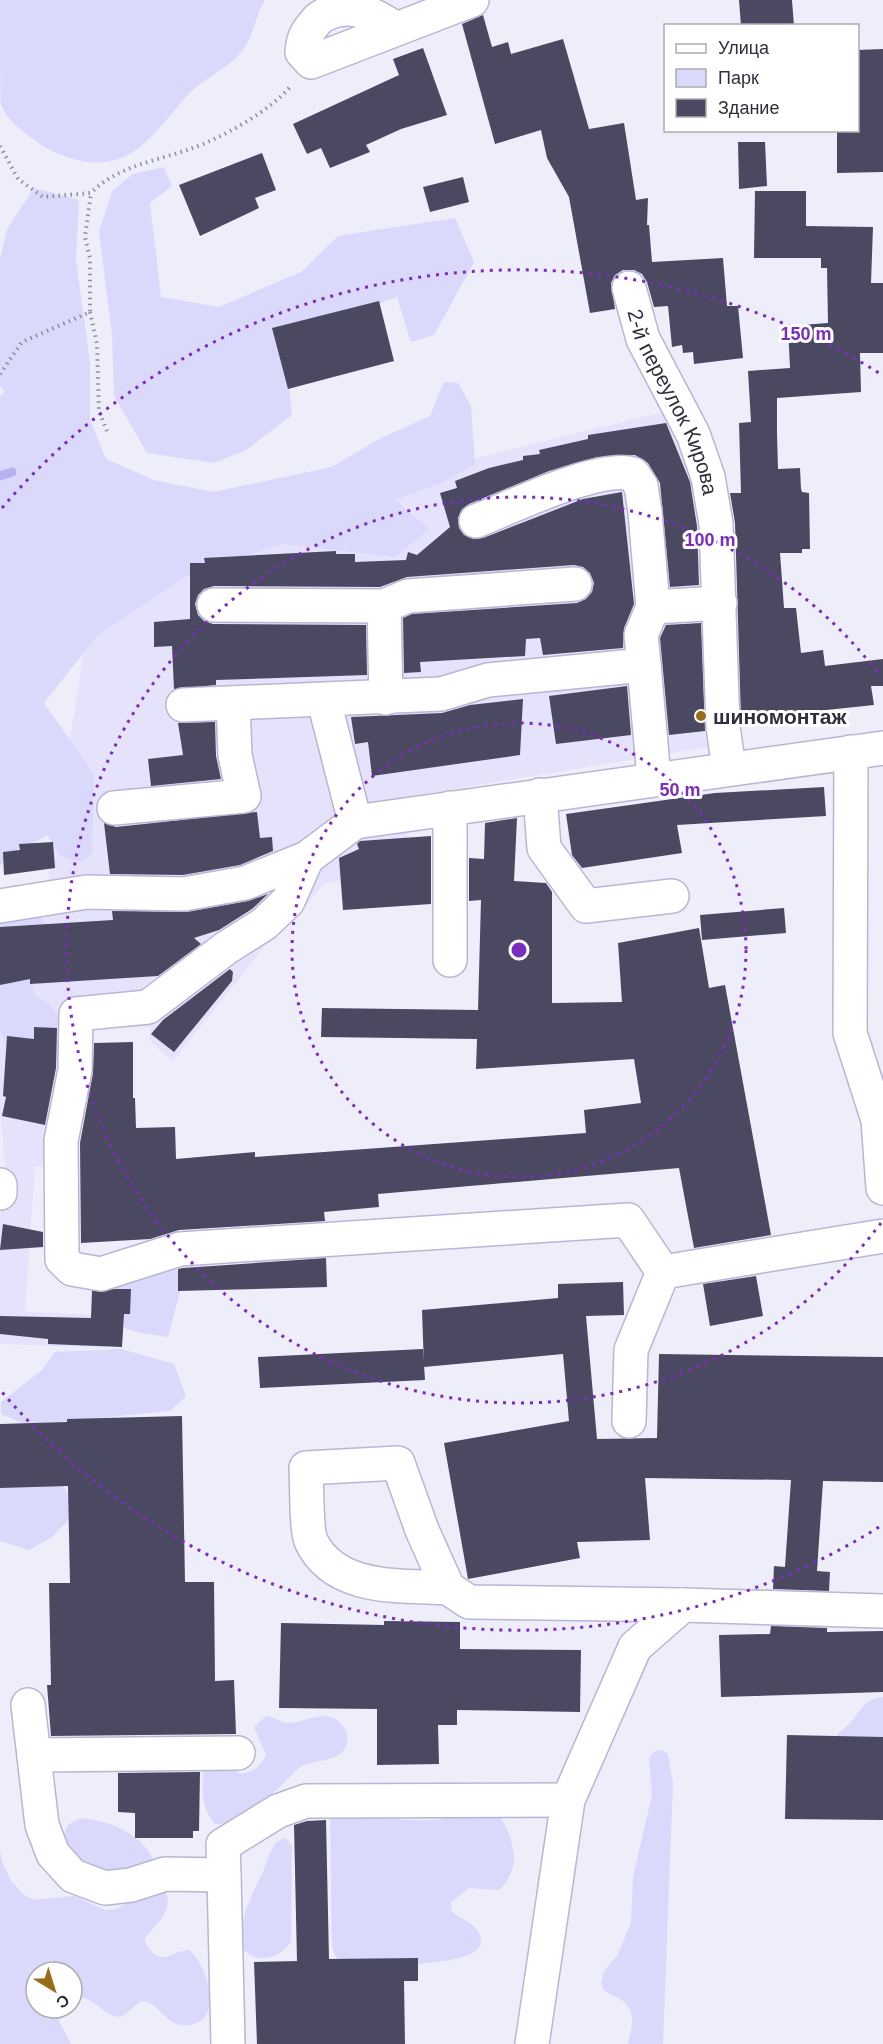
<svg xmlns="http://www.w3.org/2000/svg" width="883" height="2044" viewBox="0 0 883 2044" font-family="Arial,sans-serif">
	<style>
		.built { fill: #e5e3fb }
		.green { fill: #dad8fb }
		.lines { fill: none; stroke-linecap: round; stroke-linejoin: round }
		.stream { stroke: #b7b1f1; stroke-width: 9 }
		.building { fill: #4b4962 }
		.minor-casing { stroke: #b8b6d4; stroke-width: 36 }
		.path { stroke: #8f8f9b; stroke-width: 4; stroke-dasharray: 1.5 4.5; stroke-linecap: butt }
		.minor { stroke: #fff; stroke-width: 33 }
		.ring { fill: none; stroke: #7b2cbf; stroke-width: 3; stroke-dasharray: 3 6 }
		.poi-dot { fill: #986d1a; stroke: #fff; stroke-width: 2 }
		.labels { text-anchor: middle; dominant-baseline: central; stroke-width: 6; stroke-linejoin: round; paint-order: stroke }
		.street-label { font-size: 21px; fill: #30303c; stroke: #fff }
		.poi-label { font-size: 21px; font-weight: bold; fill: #30303c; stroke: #fff; text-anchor: start }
		.centre { fill: #7b2cbf; stroke: #fff; stroke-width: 3 }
		.ring-label { font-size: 18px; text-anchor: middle; font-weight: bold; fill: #7b2cbf; stroke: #fff; stroke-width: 6; stroke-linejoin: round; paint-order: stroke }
	</style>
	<rect width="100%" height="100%" fill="#eeedfa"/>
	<path class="built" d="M671,410L688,451L695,520L706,519L709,549L699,550L715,746L406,797L408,857L362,877L325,883L289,925L267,944L173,1061L149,1040L151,1027L68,1029L54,1167L35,1166L25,1312L109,1315L108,1348L0,1344V1220L5,1163L0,1114V892L48,882L96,572L489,455Z"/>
	<path class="green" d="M0,0H265C255,16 254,35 243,50C231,66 208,76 193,90C158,124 138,172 81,161C69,158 54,153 43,146C28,135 9,124 1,105C0,94 0,17 0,0Z
		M164,167L172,186L150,203L161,297L219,307L301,272L338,236L455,218L474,262L434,335L411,342L397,297L284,339L292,415L246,450L214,463L147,453L114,396L112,335L99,232L112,191L133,174Z
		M34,188L79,200L76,259L90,363V420L106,459L154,480L213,492L332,467L379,439L430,416L444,382L458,383L471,406L475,464L441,483L395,500L429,529L395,557L283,544L193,572L97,636L44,703L94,774L92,852L83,862L61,857L47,835L0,865V397L5,391L0,386V260L7,229Z
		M31,909L45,923L29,967L35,996L48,1003L60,1020L43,1057L10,1052L0,1031V914Z
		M173,1258L182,1284L168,1337L141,1333L111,1324L105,1296L139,1265Z
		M121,1349L174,1364L186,1396L170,1411L27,1425L1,1414V1402L42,1370L55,1352Z
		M0,1448L50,1464L78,1510L52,1537L29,1550L0,1541Z
		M883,1697V1749L836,1738C839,1730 847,1727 853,1720C862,1708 866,1699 883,1697Z
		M266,1716C274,1717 280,1722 288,1723C305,1723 326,1708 340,1723C347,1730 350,1739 345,1748C336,1764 312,1758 299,1768C281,1784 240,1833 214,1823C202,1809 201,1788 204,1770L224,1763L240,1774C254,1772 260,1767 266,1755L254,1727Z
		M662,1750L668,1754L673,1783L663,2044H628C631,2031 637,2012 624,2002C618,1996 609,1995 603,1989L601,1982L604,1971L617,1956L631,1923L633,1877L652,1795L649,1758L655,1751Z
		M355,1811C381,1819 405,1821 433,1820C454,1819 476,1807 497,1816C505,1820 511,1839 513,1848C516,1866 511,1878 499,1890L469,1888L451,1902V1910C460,1921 481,1923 481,1942C482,1969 364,1965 344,1965L335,1956L332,1945L330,1819L333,1814Z
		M81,1818C108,1821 139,1832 152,1857L150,1865C136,1868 118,1874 104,1873C85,1871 53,1842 69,1824Z
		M286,1838L292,1846L291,1942C279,1959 257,1965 242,1948C240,1913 251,1898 265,1867C270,1855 271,1841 286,1838Z
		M0,1849L2,1862L11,1881L24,1895L35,1900L74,1896L105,1910L117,1909L133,1899L165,1891C175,1910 156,1924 145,1938L146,1944C162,1969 170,1951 189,1950C210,1968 226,2029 181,2025C165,2023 157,2001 141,2001L121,2017C106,2017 98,2002 84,1998L72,2003V1972H36V2008H67L59,2021L71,2044H0Z"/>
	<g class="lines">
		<path class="stream" d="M0,476L12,472"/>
	</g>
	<path class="building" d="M739,0H792L794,26H741Z
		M483,15L492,47L508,42L511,54L563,39L589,129L624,123L636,200L648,198L647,225H649L652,262L723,258L727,306H738L743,358L694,364L693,352L683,353L682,345L672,347L668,306L654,307L647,282L642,274L634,270H623L615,275L611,283L615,309L590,313L569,197L547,158L541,130L495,144L462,24Z
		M423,48L447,115L401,129L366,145L370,152L330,168L321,148L307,154L293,124L399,75L393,59Z
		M883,49V172L837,173V130H858V50Z
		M738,142H765L767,186L739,189Z
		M262,153L276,190L255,198L259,208L200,236L179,185Z
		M463,177L469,202L430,212L423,187Z
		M755,191H806V226L873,227L871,283H883V353H860L861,392L777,398V434L778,469L800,468L801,489L802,492L809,493L810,549H802V553H780L784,608H796L801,653L823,650L825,666L883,659V686H871L874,705L741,719L735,523L730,493H741L739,423L751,422L748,371L790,368L788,326L828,323L827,268H821V258H754Z
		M379,301L394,361L288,389L272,328Z
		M666,423L690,482L697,526L699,585L670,587L660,483L648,463L635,455L597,457L549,471L469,504L462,509L458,518L459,528L464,535L473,539L483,538L583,499L622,492L634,604L624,628L623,648L543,655L540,638L526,639L525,656L420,662L421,672L404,673L403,618L412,614L577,603L586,599L592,592L594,583L590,573L583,567L574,565L407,577L380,587L214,586L204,589L198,595L195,604L198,615L204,621L213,624L366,625L367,675L216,680V685L174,689L172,646L154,647V622L190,619V563H205L204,558L336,551V554H355V562L406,560L408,552L417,555L450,527L440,493L457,488L455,481L489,468L523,460V456L540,454L539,450L588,439V435Z
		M701,623L705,731L669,735L660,638L666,625Z
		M627,686L631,735L556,744L549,696Z
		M523,699L520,755L372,776L368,742L355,744L351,717L442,713L470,705Z
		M215,722L216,756L221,779L151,786L148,759L183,755L178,723Z
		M824,787L826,816L677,825L682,853L582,868L572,855L566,814L715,793Z
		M257,812L260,838L272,837L273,851L240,865L183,875L110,874L104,823L116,827Z
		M517,818L514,881L546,883L552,892V1003L622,1002L618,943L699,928L709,988L725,985L771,1235L694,1248L679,1168L378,1194L379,1207L324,1212L325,1221L179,1230L150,1239L81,1243L80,1143L93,1073L94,1043L133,1042V1098H135L136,1128L175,1127L176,1159L255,1152V1157L586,1133L584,1110L641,1103L634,1059L476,1069L477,1039L321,1037L322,1008L478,1010L481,900L469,901V858L484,859L485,823Z
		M431,836V904L343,910L339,858L359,849L357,844L360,841Z
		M53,842L55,868L4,875L3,852L20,850L19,844Z
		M268,894L252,909L219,930L194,938L201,944L158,976L30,984V979L0,985V927L113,920L112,911L187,912L248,901Z
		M784,908L786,933L702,940L700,915Z
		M230,969L233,972L232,981L174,1052L151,1034L163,1020Z
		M34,1027L57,1028L56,1068L45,1125L2,1116L6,1097L3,1096L7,1036L34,1039Z
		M3,1224L43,1232V1247L0,1250Z
		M326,1258L327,1287L178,1291V1269L183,1268Z
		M756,1276L763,1316L710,1326L703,1284Z
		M623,1282L624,1315L586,1316L597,1439L657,1438L659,1354L883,1357V1482L823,1481L817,1571L830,1572L829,1591L773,1589L774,1566L785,1567L791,1480L645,1478L650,1540L577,1542L580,1558L468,1579L444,1443L569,1421L563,1354L424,1367L422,1310L558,1298V1284Z
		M116,1289H131L130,1314H124L122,1347L48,1344V1339L0,1334V1316L91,1318L92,1291Z
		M423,1349L425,1380L260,1388L258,1357Z
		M182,1416L185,1582H214L215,1681L234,1680L236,1734L51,1736L47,1685H51L49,1583H70L68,1486L0,1488V1424L67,1422V1419Z
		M384,1621L460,1622V1649L581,1650L580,1712L457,1710V1725H438L439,1764L377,1765V1709L279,1708L281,1623L384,1625Z
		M771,1626L827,1628V1632L883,1631V1692L721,1697L719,1635L770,1634Z
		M787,1735L883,1737V1820L785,1819Z
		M200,1772L199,1831H193V1838H135V1813L118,1812V1773Z
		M326,1820L329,1959L418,1958V1981H404L405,2044H257L254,1962L297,1961L294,1825L307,1821Z"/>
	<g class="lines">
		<defs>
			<g id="minor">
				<path d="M396,29C370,11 344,0 318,19C308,31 303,36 302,52L311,62L472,0"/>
				<path id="s1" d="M629,288L643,339L693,434L708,477L716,524L723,727L729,768"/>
				<path d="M476,521C512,507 599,464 633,474L641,486L645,512L653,607L641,635L644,665"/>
				<path d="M214,605L384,606L408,596L575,584"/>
				<path d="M384,606L386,698"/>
				<path d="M653,607L720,603"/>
				<path d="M324,701L355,822"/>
				<path d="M183,705L441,694L488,680L644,665L654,778"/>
				<path d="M883,748L355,822L307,858L288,901L264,924L226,948L148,1007L76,1014L75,1070L61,1141L62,1259L72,1269L101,1274L180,1249L628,1220L663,1272L883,1236"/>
				<path d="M851,752L850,1033L878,1120L883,1188"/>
				<path d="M540,795L544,848L586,906L672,896"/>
				<path d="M114,808L244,796L235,755L233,703"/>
				<path d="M0,906L87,892L184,894L245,883L307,858"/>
				<path d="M450,960V808"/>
				<path d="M0,1185V1193"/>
				<path d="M629,1421L631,1350L663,1272"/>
				<path d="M448,1588C402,1585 335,1592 311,1541C306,1529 307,1484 306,1468L398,1463L422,1530L448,1588L469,1602L683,1605"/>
				<path d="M28,1705L42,1825L53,1854L73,1876L105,1888L131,1885L165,1874L224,1875L228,2044"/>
				<path d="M34,1755L238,1753"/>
				<path d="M224,1875L223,1845L278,1811L306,1801L568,1800"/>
				<path d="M532,2044L568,1800L635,1647L683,1605L883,1611"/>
			</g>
		</defs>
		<use href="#minor" class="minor-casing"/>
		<path class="path" d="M0,146L18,179L43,197L91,193C117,166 156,161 190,149C222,138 270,111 291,86
			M90,312L97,344L99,412L107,431
			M0,374L22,342L90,312V258L85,237L91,193"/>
		<use href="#minor" class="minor"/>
	</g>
	<g class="ring">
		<circle cx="519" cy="950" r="227"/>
		<path d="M881 1223A453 453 0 1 1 881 677"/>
		<path d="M879 1527A680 680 0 0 1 2 1392M2 508A680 680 0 0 1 879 373"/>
	</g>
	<circle class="poi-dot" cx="701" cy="716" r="6"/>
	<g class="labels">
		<g class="street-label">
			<text stroke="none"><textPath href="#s1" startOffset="123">2-й переулок Кирова</textPath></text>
		</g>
		<g class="poi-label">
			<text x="713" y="716">шиномонтаж</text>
		</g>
	</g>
	<circle cx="519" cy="950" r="9" class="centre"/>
	<g class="ring-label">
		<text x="806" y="340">150 m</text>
		<text x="710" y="546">100 m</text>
		<text x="680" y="796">50 m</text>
	</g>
	<rect x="664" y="24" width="195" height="108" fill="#ffffff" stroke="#acacb1" stroke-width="1.5"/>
	<rect x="676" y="44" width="30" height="9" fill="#ffffff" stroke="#acacb1" stroke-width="1.5"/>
	<text x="718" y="54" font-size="18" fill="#30303c">Улица</text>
	<rect x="676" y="69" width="30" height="18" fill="#dad8fb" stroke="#acacb1" stroke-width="1.5"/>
	<text x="718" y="84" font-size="18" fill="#30303c">Парк</text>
	<rect x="676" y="99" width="30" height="18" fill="#4b4962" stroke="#acacb1" stroke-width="1.5"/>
	<text x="718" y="114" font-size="18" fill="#30303c">Здание</text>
	<g transform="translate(54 1990) rotate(142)"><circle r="28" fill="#ffffff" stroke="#acacb1" stroke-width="1.5"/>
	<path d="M0-4.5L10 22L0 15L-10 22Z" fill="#986d1a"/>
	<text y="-9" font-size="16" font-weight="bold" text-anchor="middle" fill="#30303c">С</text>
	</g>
</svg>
